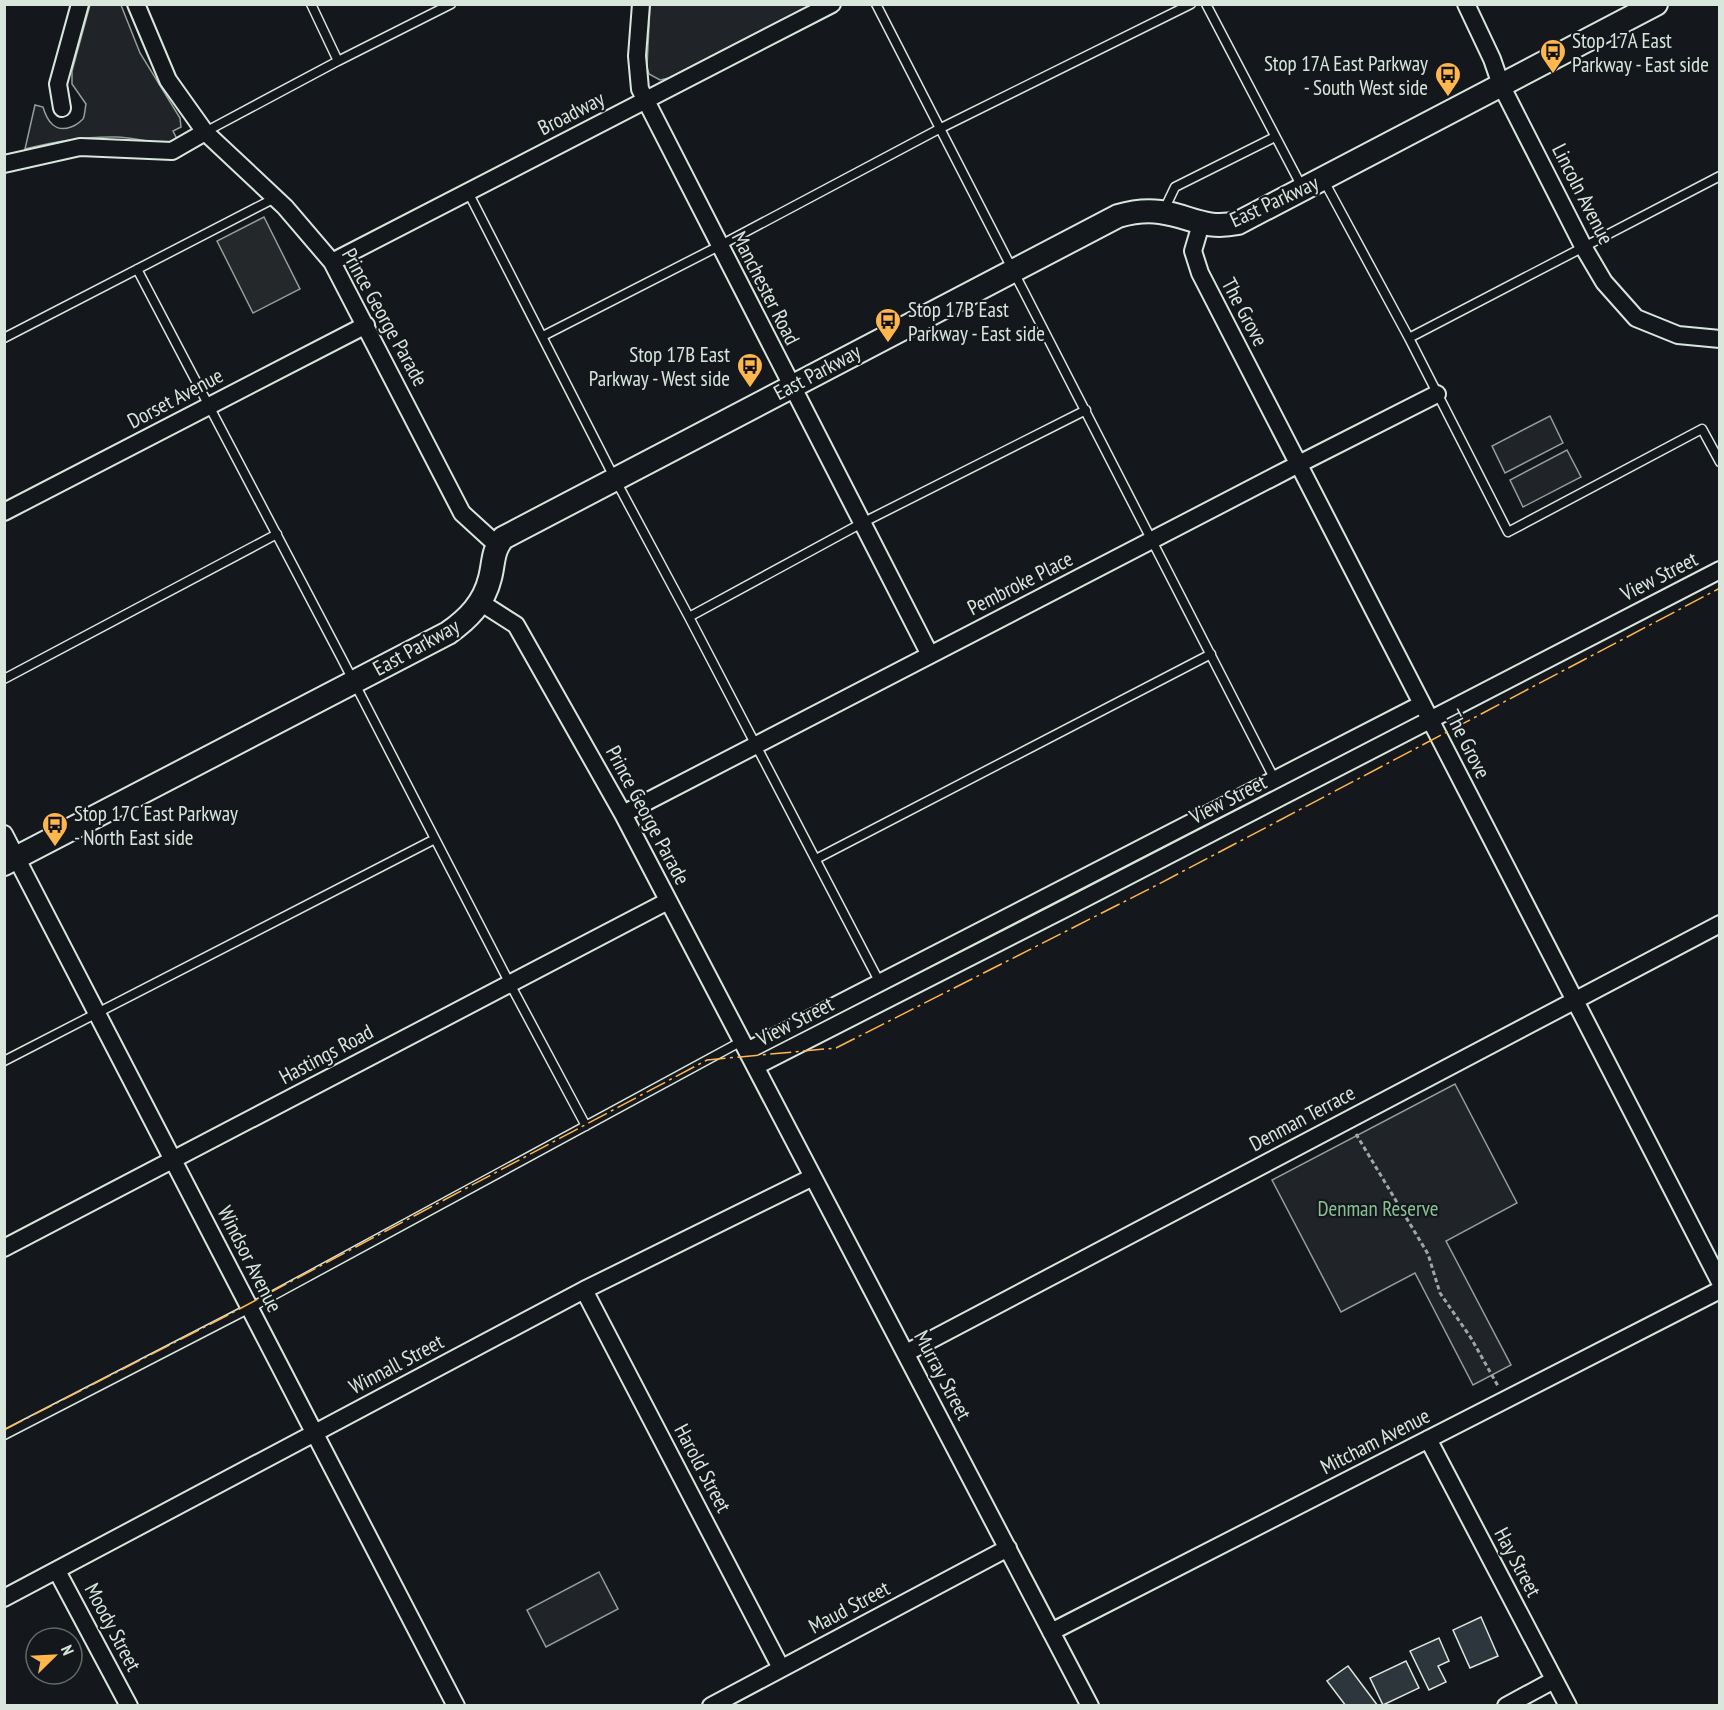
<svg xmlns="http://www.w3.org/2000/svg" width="1724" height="1710" viewBox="0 0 1724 1710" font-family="'PT Sans Narrow',sans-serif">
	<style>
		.green { fill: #202428; stroke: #939e99; stroke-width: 1.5 }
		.parking { fill: #24282b; stroke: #939e99; stroke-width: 1.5 }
		.building { fill: #2c363c; stroke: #d8e6dc; stroke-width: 1.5 }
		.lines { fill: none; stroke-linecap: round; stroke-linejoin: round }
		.lane-casing { stroke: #d8e6dc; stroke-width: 11 }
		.street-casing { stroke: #d8e6dc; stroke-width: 20 }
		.secondary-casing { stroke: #d8e6dc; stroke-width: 26 }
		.path { stroke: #9da8a2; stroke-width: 3; stroke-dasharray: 4.5 3; stroke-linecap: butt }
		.lane { stroke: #14181c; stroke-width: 8 }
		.street { stroke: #14181c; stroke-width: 16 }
		.secondary { stroke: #14181c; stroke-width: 22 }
		.power { stroke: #ffb74d; stroke-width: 1.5; stroke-dasharray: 21 4.5 3 4.5; stroke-linecap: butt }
		.labels { text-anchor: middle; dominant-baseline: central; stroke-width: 4.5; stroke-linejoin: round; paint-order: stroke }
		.poi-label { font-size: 21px; fill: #d8e6dc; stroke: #14181c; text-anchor: start }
		.street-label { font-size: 21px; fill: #d8e6dc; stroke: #14181c }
		.park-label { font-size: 21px; fill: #8ac095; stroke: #14181c }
	</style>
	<rect width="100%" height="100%" fill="#14181c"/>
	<path class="green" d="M90,5H121L140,53L180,118L181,127L173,131L178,141C158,145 137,138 117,137C85,136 56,141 25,149L35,105L43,107C47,121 55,133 71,127C74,126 80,122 83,119C85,115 85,108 86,104L72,84V71Z
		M650,5V4L811,5L669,78L660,80L649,74L647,67Z
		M1550,416L1563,443L1505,473L1492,446Z
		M1567,450L1581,477L1523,507L1510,480Z
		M1455,1084L1517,1203L1446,1241L1511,1365L1473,1385L1415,1273L1341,1312L1272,1180Z
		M599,1572L618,1609L546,1647L527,1610Z"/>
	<path class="parking" d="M264,217L300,289L253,313L217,241Z"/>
	<path class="building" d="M1481,1617L1498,1656L1470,1668L1453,1630Z
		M1439,1638L1449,1661L1438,1666L1446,1682L1429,1690L1410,1651Z
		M1406,1661L1419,1688L1383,1705L1370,1678Z
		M1348,1666L1378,1706H1346L1327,1681Z"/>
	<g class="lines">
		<defs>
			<path id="lane" d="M311,4L338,61
				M876,4L1275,780
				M1206,4L1302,187
				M205,132L338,61L451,4
				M1323,179L1409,338L1508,532L1702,429L1720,462
				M468,192L615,479L689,617L880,983
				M1163,212L1175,187L1275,137
				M137,269L341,657L509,982L586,1126
				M543,336L719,246L939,129L1191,4
				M4,338L275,198
				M1409,338L1720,176
				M689,617L862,523L1086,410
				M4,679L277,534
				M816,859L1211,654
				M4,1061L435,839
				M4,1435L250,1308L742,1041"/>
			<path id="street" d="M136,4L168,80L205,132L285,207L332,262L462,513L497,545
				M641,4L637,56L640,89L930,655
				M1466,4L1492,59L1501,85L1584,248L1604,282L1636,318L1678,335L1720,339
				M62,108L58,84L80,4
				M4,164L80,147L172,151L205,132
				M1201,224L1193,251L1200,273C1375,608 1545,946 1720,1282
				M332,262L832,4
				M4,512L366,325
				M480,602L516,625L623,814L1090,1706
				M623,814L1291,468L1437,394
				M4,834L456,1706
				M747,1051L1422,704
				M756,1066L1066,908L1720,570
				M4,1248L668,901
				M584,1290L781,1668
				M906,1353L1720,924
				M1428,1439L1568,1706
				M57,1571L129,1706
				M4,1598L584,1290L813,1177
				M1051,1632L1720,1290
				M711,1706L1008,1548
				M1506,1706L1554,1680"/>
			<path id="secondary" d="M4,864L448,633C468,619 484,603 490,578C494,563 492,551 503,538L1118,216C1132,212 1145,210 1160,212C1191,216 1203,230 1238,223L1656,4"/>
		</defs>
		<use href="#lane" class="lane-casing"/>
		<use href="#street" class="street-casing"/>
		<use href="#secondary" class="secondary-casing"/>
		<path class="path" d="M1356,1134L1428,1254L1440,1293L1471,1338L1498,1386"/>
		<use href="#lane" class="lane"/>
		<use href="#street" class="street"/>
		<use href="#secondary" class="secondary"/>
		<path class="power" d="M4,1430L228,1315L707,1060L836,1048L1155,886L1720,588"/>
	</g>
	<defs>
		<symbol id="bus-pin" viewBox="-11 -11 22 30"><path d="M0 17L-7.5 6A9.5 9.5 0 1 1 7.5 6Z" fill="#ffb74d" stroke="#14181c"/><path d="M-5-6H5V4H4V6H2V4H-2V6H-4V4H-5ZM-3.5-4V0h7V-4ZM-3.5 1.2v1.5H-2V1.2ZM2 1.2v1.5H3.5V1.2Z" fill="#111"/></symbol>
	</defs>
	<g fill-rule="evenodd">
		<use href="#bus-pin" x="1538" y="37" width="30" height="40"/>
		<use href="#bus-pin" x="1433" y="60" width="30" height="40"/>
		<use href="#bus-pin" x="873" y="306" width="30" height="40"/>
		<use href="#bus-pin" x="735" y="351" width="30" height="40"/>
		<use href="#bus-pin" x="40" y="810" width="30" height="40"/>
	</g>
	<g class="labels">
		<g class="poi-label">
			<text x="1572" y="40">Stop 17A East<tspan x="1572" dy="24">Parkway - East side</tspan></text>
			<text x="1428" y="63" text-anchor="end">Stop 17A East Parkway<tspan x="1428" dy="24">- South West side</tspan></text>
			<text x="908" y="309">Stop 17B East<tspan x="908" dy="24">Parkway - East side</tspan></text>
			<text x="730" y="354" text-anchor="end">Stop 17B East<tspan x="730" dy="24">Parkway - West side</tspan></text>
			<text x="74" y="813">Stop 17C East Parkway<tspan x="74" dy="24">- North East side</tspan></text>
		</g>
		<g class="street-label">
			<text transform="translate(571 113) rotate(-27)">Broadway</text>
			<text transform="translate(1583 194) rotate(63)">Lincoln Avenue</text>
			<text transform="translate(1274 201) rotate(-25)">East Parkway</text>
			<text transform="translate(766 288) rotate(63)">Manchester Road</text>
			<text transform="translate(1245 312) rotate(62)">The Grove</text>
			<text transform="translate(385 317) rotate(61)">Prince George Parade</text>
			<text transform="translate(817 372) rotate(-28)">East Parkway</text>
			<text transform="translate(175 398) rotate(-28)">Dorset Avenue</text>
			<text transform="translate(1659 576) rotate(-27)">View Street</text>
			<text transform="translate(1020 583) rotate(-27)">Pembroke Place</text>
			<text transform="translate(416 647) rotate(-29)">East Parkway</text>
			<text transform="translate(1468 744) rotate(63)">The Grove</text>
			<text transform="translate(1228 799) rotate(-27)">View Street</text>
			<text transform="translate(648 815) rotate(62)">Prince George Parade</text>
			<text transform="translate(795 1021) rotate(-27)">View Street</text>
			<text transform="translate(326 1054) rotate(-28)">Hastings Road</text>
			<text transform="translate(1302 1118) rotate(-28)">Denman Terrace</text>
			<text transform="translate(250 1259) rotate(63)">Windsor Avenue</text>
			<text transform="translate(396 1364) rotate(-28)">Winnall Street</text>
			<text transform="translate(943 1375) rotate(62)">Murray Street</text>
			<text transform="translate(1375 1441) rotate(-27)">Mitcham Avenue</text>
			<text transform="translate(703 1468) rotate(62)">Harold Street</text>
			<text transform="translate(1518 1562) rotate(62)">Hay Street</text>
			<text transform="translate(849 1607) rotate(-28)">Maud Street</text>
			<text transform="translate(113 1627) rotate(62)">Moody Street</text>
		</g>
		<g class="park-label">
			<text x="1378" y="1208">Denman Reserve</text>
		</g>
	</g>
	<rect width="1724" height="1710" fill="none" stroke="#d8e6dc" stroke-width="12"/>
	<g transform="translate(54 1656) rotate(66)"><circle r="28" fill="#14181c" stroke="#626a69" stroke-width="1.5"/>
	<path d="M0-4.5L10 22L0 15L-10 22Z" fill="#ffb74d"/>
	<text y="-9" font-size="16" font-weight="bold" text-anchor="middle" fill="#d8e6dc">N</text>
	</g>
</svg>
